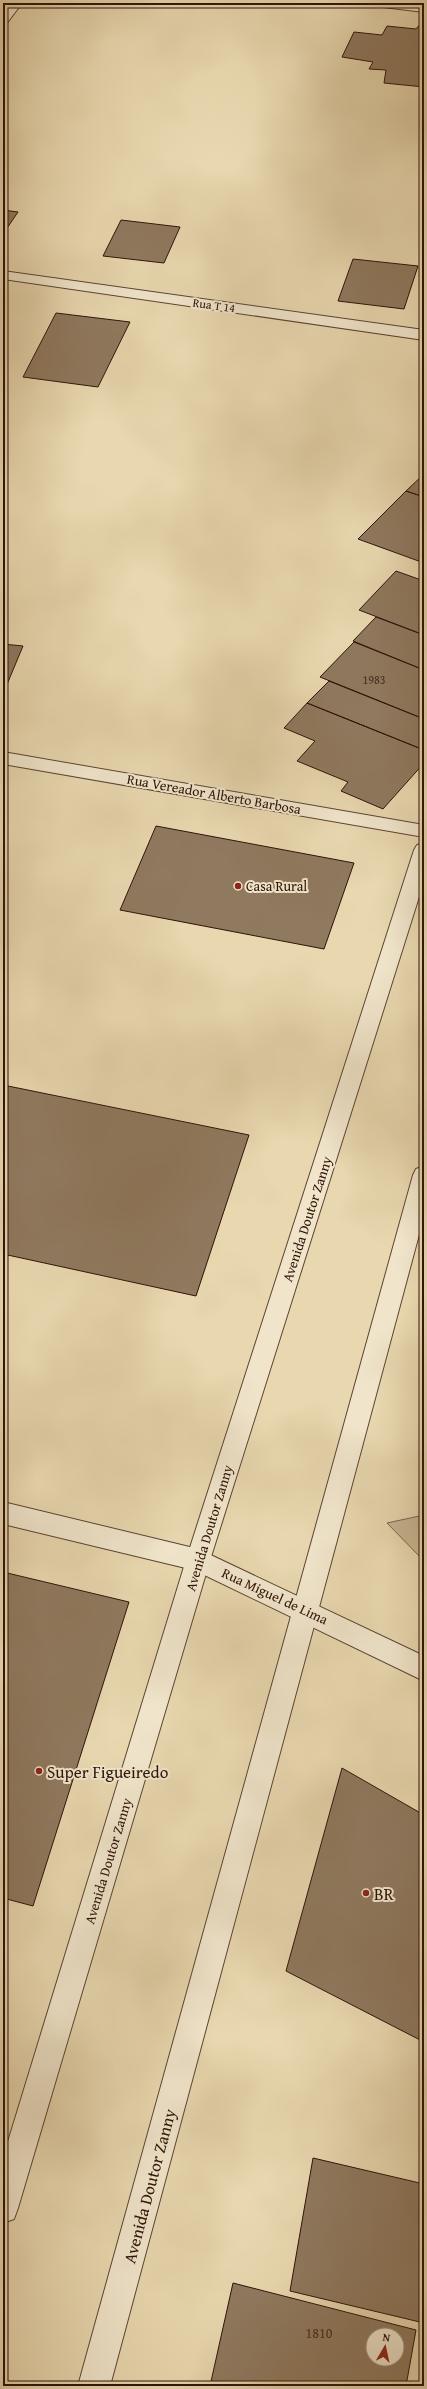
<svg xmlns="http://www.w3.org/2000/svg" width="427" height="2389" viewBox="0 0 427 2389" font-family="'Gentium Book Plus',serif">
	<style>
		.green { fill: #c8b693; stroke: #7b644e }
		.building { fill: #8f795f; stroke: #2e1308; fill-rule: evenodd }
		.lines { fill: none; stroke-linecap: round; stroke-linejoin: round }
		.minor-casing { stroke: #5c4432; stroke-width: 2 }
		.tertiary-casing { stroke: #5c4432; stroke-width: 2 }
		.minor { fill: #f0e5cb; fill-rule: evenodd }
		.tertiary { fill: #f0e5cb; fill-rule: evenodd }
		.poi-dot { fill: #8f2418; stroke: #f0e5cb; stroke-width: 1.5 }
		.labels { text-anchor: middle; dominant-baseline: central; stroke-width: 4; stroke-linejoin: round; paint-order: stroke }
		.far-street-label { font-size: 12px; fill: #2e1308; stroke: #f0e5cb }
		.number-label { font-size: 12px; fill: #462c1e }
		.street-label { font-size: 14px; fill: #2e1308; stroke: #f0e5cb }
		.poi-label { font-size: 14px; fill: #2e1308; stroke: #f0e5cb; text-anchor: start }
		.near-number-label { font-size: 14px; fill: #462c1e }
		.near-poi-label { font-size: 17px; fill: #2e1308; stroke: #f0e5cb; text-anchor: start }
		.near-street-label { font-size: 17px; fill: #2e1308; stroke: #f0e5cb }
	</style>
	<rect width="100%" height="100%" fill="#e8d7af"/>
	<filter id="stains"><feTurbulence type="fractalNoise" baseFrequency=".005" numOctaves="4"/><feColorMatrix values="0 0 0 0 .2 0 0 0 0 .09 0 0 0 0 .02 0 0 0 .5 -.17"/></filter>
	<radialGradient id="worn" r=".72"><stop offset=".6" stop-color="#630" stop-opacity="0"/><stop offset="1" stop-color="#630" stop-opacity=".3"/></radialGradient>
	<path class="green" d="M424,1515V1561L387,1523Z"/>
	<path class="building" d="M422,22L424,23V87L384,83L386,70L369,69L373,62L342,57L354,32L382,35L387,26L416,29Z
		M3,210L18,212L3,234Z
		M121,220L180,227L164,263L103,256Z
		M353,259L418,266L404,309L338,301Z
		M56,313L130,322L98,387L23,377Z
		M424,474V497L406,491Z
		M406,491L424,497V563L358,539Z
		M396,571L424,581V635L359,610Z
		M376,617L424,635V670L353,641Z
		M354,642L424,670V719L320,677Z
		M3,644L23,646L3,694Z
		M329,681L424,719V750L307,703Z
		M307,703L424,750V763L383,809L341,791L348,782L297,761L315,741L284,728Z
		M156,826L354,863L324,949L120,910Z
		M3,1085L249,1135L196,1296L3,1254Z
		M3,1572L129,1602L33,1906L3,1898Z
		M342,1768L424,1815V2042L286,1971Z
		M313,2158L424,2184V2323L290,2291Z
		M233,2283L416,2330L406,2386H210ZM373,2335H397V2359H373Z"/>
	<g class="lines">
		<defs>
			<path id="minor" d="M10,3H22L7,23L3,24V12Z
				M377,3L424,4V12L383,7Z
				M3,271L424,330V340L3,279Z
				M3,752L424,825V837L3,764Z
				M3,1502L198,1549L424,1656V1681L194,1570L3,1524Z"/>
			<path id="tertiary" d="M424,843V881L210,1560L18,2208L14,2219L3,2223V2158L186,1560L414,850L417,845Z
				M424,1166V1216L110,2386H78L413,1175L416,1169Z"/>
		</defs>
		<use href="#minor" class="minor-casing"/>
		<use href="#tertiary" class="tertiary-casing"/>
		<use href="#minor" class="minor"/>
		<use href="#tertiary" class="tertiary"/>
	</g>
	<g class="poi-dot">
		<circle cx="238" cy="886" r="4"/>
		<circle cx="39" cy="1771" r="4"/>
		<circle cx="366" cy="1893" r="4"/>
	</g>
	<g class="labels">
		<g class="far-street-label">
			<text transform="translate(214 305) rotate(8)">Rua T 14</text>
		</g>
		<g class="number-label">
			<text x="374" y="679">1983</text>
		</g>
		<g class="street-label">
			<text transform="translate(214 794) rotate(10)">Rua Vereador Alberto Barbosa</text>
			<text transform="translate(307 1219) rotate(-72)">Avenida Doutor Zanny</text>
			<text transform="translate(209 1528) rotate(-73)">Avenida Doutor Zanny</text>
			<text transform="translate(275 1596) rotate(25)">Rua Miguel de Lima</text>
			<text transform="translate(108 1861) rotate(-73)">Avenida Doutor Zanny</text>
		</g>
		<g class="poi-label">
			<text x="246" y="886">Casa Rural</text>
		</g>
		<g class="near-number-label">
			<text x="319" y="2333">1810</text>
		</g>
		<g class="near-poi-label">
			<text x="47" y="1771">Super Figueiredo</text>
			<text x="374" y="1893">BR</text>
		</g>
		<g class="near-street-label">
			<text transform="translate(149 2186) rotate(-75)">Avenida Doutor Zanny</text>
		</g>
	</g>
	<rect width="427" height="2389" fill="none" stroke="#e8d7af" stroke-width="16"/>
	<rect x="4" y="4" width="419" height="2381" fill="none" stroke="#2e1308" stroke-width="2"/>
	<rect x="8" y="8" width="411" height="2373" fill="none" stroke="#2e1308"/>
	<g transform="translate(385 2347) rotate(9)"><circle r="19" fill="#f0e5cb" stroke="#a2917d"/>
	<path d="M0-3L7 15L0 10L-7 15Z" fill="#8f2418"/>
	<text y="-6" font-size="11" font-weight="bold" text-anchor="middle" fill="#2e1308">N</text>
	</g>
	<rect width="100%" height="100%" filter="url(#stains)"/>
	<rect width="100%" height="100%" fill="url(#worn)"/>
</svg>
